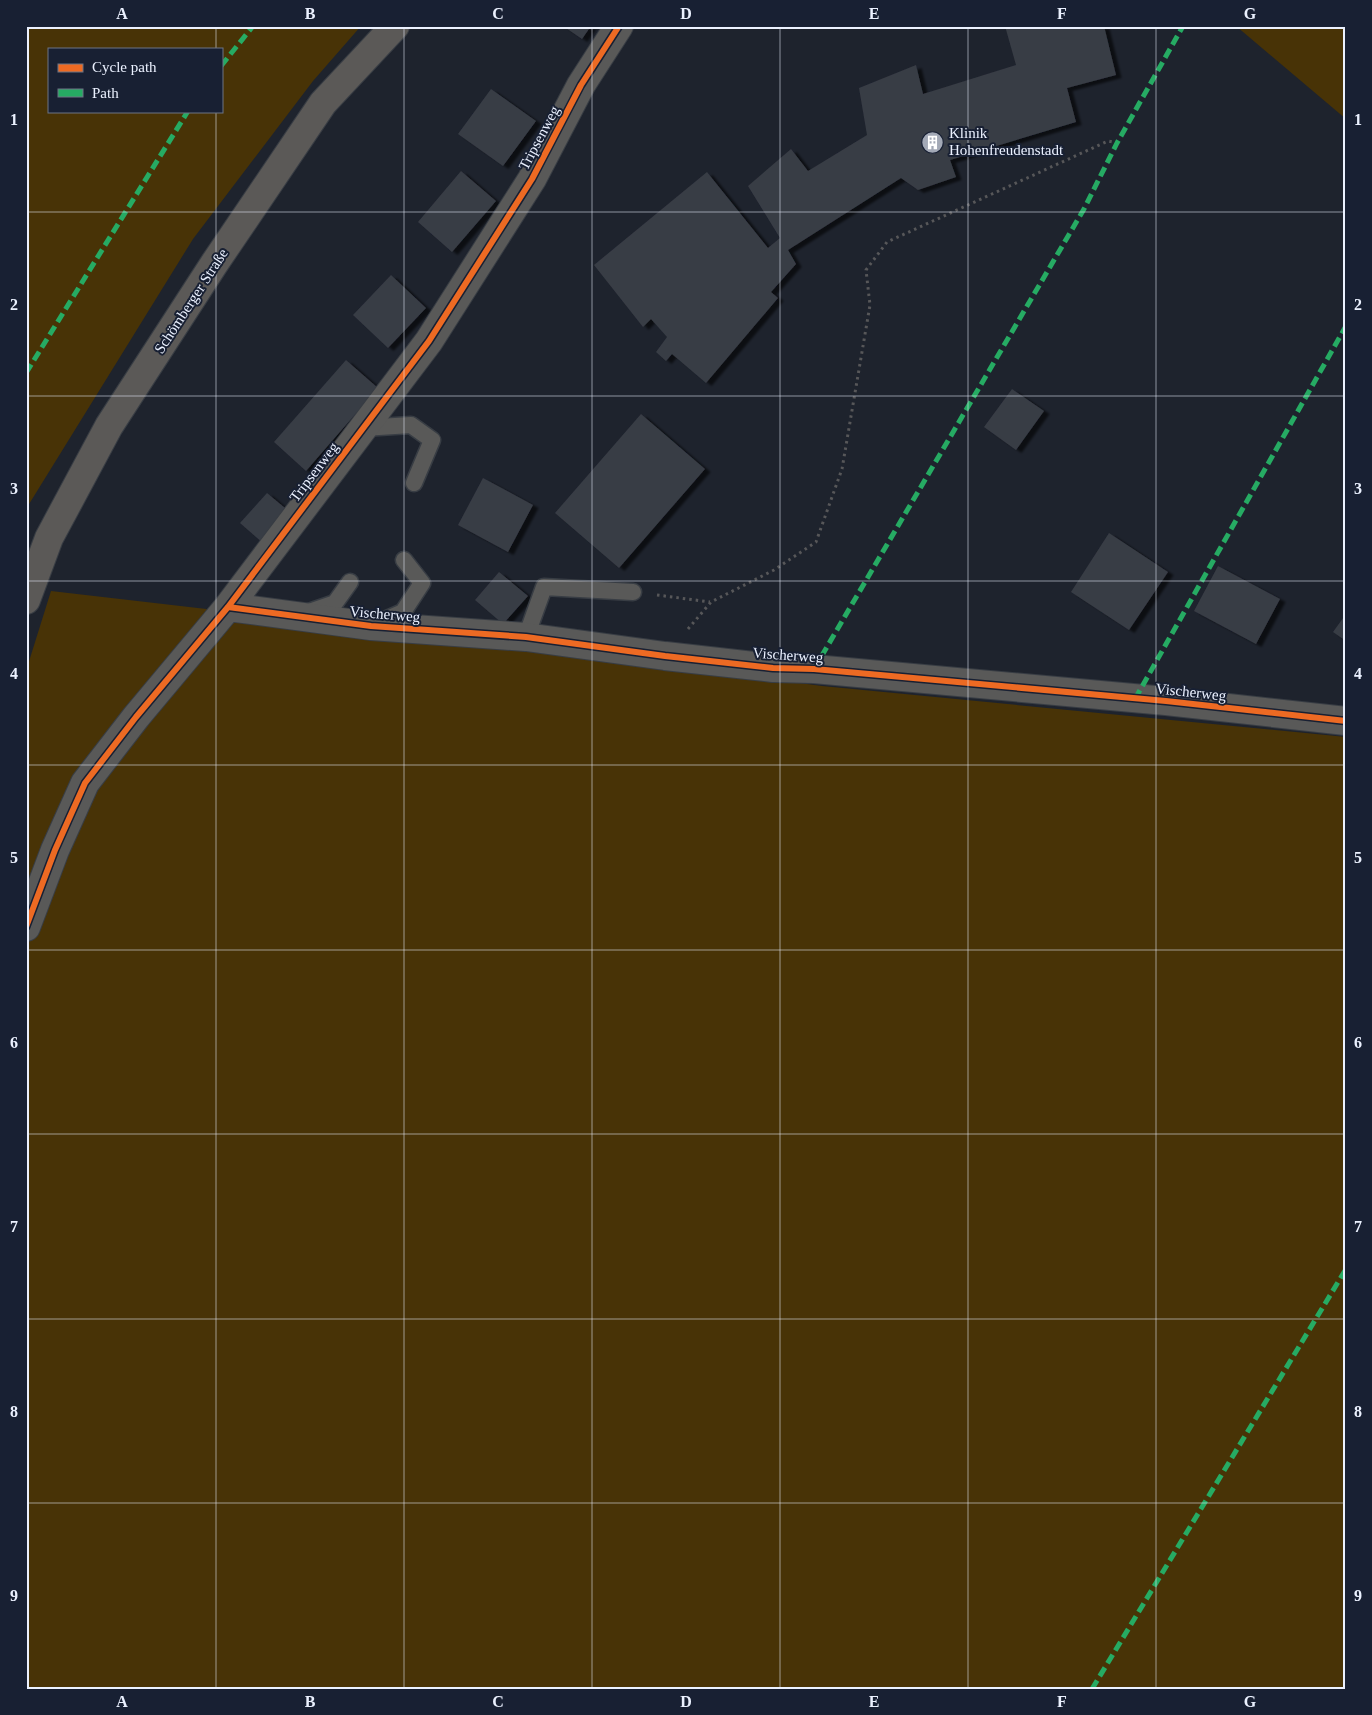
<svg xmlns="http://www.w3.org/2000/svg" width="1372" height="1715" viewBox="0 0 1372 1715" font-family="'Times New Roman',serif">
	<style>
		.green { fill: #483306; fill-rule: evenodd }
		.building { fill: #383c45; filter: url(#shadow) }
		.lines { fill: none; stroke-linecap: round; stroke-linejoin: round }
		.service-casing { stroke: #383d44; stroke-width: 19 }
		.minor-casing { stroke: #383d44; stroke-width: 30 }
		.secondary-casing { stroke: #383d44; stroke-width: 30 }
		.path { stroke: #575759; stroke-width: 3; stroke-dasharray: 2.5 4; stroke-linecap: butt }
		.service { stroke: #595958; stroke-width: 16 }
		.minor { stroke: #595958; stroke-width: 28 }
		.secondary { stroke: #5b5957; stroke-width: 28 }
		.quiet { stroke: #26ab63; stroke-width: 5; stroke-dasharray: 10 5; stroke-linecap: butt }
		.cycleway-casing { stroke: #182033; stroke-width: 9 }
		.cycleway { stroke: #ed6a23; stroke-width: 6 }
		.grid { fill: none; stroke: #ebf1ff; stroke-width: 1; stroke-opacity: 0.55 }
		.labels { text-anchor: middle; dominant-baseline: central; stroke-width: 4; stroke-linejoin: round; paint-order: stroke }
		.poi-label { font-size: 15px; fill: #ebf1ff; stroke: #182033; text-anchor: start }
		.street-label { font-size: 15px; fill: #ebf1ff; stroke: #182033 }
		.neatline { fill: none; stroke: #ebf1ff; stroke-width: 2 }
		.grid-label { font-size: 16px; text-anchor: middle; font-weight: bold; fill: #ebf1ff }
	</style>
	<defs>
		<filter id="shadow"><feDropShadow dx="5.5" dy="3" stdDeviation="1" flood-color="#0009"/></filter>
	</defs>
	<rect width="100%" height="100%" fill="#1e232d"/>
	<path class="green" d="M26,26H361L313,81L193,239L26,509ZM49,49H221V111H49Z
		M1236,26H1346V119Z
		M51,591L515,645L822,686L1346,737V1689H26V671Z"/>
	<path class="building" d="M563,26H591L582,39Z
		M1005,26H1104L1116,75L1067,88L1076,122L950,160L956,177L918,190L901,178L788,250L796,264L771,292L778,298L706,383L672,354L666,361L656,352L667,337L651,319L643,327L594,265L707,172L768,248L780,238L748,186L791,149L808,171L867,135L859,88L916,65L923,94L1016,65Z
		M491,89L536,121L503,166L458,134Z
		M461,171L496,201L452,252L418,222Z
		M391,275L426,308L388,348L353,315Z
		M346,360L378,388L306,471L274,442Z
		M1012,389L1044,411L1016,450L984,427Z
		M641,414L705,469L619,568L555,513Z
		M483,478L533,505L508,552L458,525Z
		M267,493L291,513L264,544L240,523Z
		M1109,533L1168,572L1129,630L1071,592Z
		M1218,566L1280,599L1256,644L1194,611Z
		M499,572L528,596L503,624L475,600Z
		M1346,614V641L1333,632Z"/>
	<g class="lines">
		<defs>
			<path id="service" d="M363,428L411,425L432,440L414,483
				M306,613L335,603L350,582
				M380,622L403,612L422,583L404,560
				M526,637L544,587L633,592"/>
			<path id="minor" d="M228,607L371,626L526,637L665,656L773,668L814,669L1166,701L1346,721
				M26,927L55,850L85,783L136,717L228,607L429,341L532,179L581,85L619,26"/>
			<path id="secondary" d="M26,600L49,538L109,426L214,264L323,103L395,26"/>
		</defs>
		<use href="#service" class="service-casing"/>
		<use href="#minor" class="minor-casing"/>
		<use href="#secondary" class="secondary-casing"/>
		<path class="path" d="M657,595L710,602
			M688,629L711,602L774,570L816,542L842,469L870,305L866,270L887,242L1108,141L1117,143"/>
		<use href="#service" class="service"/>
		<use href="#minor" class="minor"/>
		<use href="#secondary" class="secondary"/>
		<path class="quiet" d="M221,66L253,26
			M26,373L188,111
			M814,669L1084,209L1117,143L1183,26
			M1135,699L1346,326
			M1092,1689L1346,1269"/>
		<defs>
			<path id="cycleway" d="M228,607L371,626L526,637L665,656L773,668L814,669L1166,701L1346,721
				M26,927L55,850L85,783L136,717L228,607L429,341L532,179L581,85L619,26"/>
		</defs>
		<use href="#cycleway" class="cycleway-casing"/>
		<use href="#cycleway" class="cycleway"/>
	</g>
	<path class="grid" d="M216,26V49M404,26V1689M592,26V1689M780,26V1689M968,26V1689M1156,26V1689M216,111V1689M26,212H1346M26,396H1346M26,581H1346M26,765H1346M26,950H1346M26,1134H1346M26,1319H1346M26,1503H1346"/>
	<defs>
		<symbol id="building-disc" viewBox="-11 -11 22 22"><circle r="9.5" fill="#a3a9b6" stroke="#182033"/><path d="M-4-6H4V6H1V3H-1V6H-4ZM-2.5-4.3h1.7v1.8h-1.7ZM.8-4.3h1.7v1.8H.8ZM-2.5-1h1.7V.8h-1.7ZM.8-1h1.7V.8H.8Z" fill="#fff"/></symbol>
	</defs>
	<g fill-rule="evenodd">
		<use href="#building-disc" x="920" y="130" width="25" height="25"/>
	</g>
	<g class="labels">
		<g class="poi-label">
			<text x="949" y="133">Klinik<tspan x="949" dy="17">Hohenfreudenstadt</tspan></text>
		</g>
		<g class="street-label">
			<text transform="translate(539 138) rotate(-62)">Tripsenweg</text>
			<text transform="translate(191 301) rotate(-57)">Schömberger Straße</text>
			<text transform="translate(314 472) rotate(-53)">Tripsenweg</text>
			<text transform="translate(385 614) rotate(5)">Vischerweg</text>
			<text transform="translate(788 655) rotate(4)">Vischerweg</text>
			<text transform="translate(1191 692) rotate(6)">Vischerweg</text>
		</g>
	</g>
	<rect width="1372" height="1715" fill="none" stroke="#182033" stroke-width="55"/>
	<rect x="48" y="48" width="175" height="65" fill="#182033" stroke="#6c7485"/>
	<rect x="58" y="64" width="25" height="8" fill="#ed6a23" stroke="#6c7485"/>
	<text x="92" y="72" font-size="15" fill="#ebf1ff">Cycle path</text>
	<rect x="58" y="89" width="25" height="8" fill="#26ab63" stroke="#6c7485"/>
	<text x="92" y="98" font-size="15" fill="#ebf1ff">Path</text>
	<rect x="28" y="28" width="1316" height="1660" class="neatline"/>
	<g class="grid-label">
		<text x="122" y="19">A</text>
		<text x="310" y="19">B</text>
		<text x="498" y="19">C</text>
		<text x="686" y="19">D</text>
		<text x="874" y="19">E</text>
		<text x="1062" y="19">F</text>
		<text x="1250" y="19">G</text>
		<text x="14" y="125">1</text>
		<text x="1358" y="125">1</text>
		<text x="14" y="310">2</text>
		<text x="1358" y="310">2</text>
		<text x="14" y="494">3</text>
		<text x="1358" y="494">3</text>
		<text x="14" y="679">4</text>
		<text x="1358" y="679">4</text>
		<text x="14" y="863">5</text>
		<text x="1358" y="863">5</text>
		<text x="14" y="1048">6</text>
		<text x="1358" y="1048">6</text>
		<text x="14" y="1232">7</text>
		<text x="1358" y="1232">7</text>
		<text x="14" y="1417">8</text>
		<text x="1358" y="1417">8</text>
		<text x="14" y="1601">9</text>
		<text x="1358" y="1601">9</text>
		<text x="122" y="1707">A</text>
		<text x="310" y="1707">B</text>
		<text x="498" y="1707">C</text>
		<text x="686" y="1707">D</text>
		<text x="874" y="1707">E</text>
		<text x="1062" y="1707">F</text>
		<text x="1250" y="1707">G</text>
	</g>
</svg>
